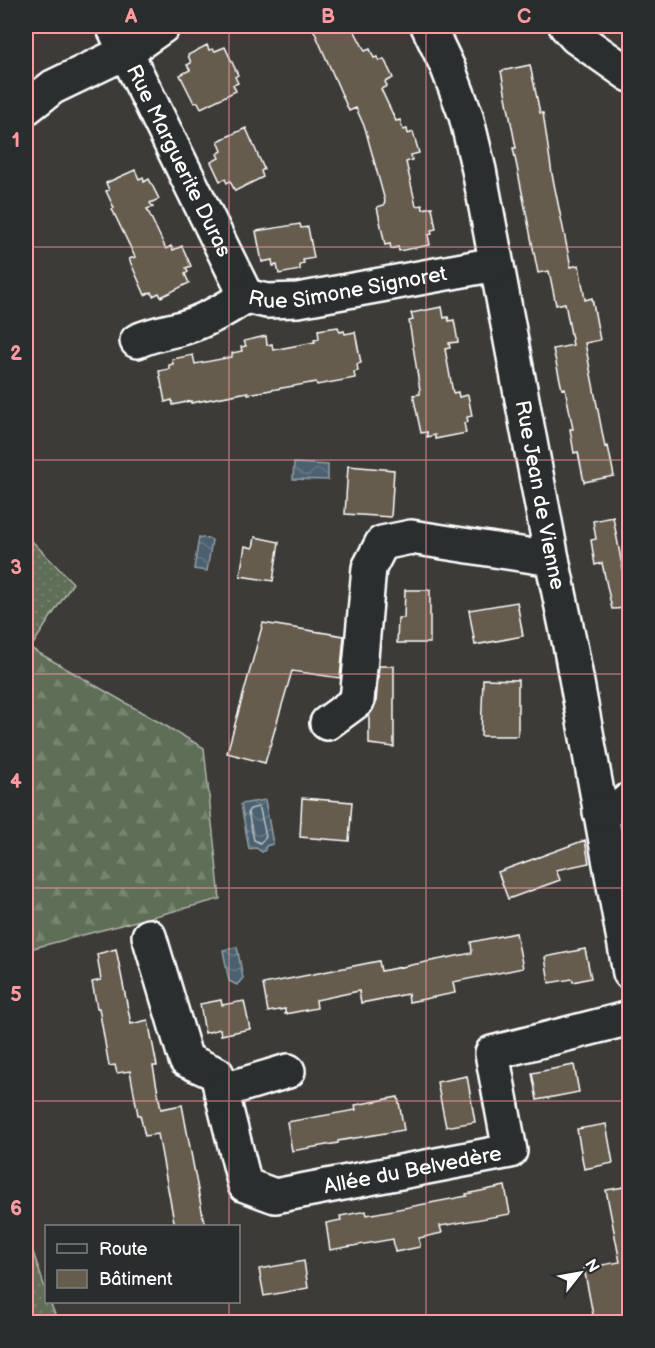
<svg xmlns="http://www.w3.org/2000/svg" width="655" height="1348" viewBox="0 0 655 1348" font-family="'Balsamiq Sans',sans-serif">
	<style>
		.grass { fill: url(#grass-dots); stroke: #afb6ab; stroke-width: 1.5 }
		.forest { fill: url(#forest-firs); stroke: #afb6ab; stroke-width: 1.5 }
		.water { fill: url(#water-waves); stroke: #93a0a9; stroke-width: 1.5 }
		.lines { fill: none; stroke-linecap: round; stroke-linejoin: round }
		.shore { stroke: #b7bfc5; stroke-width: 1.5 }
		.building { fill: #665c4e; stroke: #fff; stroke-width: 1.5 }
		.minor-casing { stroke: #fff; stroke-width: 38 }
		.minor { stroke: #2a2d2e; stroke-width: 33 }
		.grid { fill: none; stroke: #ff9aa2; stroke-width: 1.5; stroke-opacity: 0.55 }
		.labels { text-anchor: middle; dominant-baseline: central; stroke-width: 4.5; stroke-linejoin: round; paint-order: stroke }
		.street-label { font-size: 21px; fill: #fff; stroke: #2a2d2e }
		.neatline { fill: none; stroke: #ff9aa2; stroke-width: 2 }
		.grid-label { font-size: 20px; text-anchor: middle; font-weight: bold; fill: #ff9aa2 }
	</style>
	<defs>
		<pattern id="grass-dots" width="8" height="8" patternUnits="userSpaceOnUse" patternTransform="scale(1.5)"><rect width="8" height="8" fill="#5f6e57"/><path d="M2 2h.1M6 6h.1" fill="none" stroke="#778470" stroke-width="1.8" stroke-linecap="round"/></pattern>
		<pattern id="forest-firs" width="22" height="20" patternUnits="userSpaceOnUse" patternTransform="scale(1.5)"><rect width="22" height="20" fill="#5f6e57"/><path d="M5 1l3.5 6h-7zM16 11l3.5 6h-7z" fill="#778470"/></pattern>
		<pattern id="water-waves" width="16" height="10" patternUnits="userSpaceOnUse" patternTransform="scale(1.5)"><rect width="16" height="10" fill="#4b606f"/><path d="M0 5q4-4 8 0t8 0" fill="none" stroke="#667885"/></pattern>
	</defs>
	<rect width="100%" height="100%" fill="#3c3b38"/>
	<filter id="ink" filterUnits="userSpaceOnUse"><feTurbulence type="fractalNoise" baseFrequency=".0167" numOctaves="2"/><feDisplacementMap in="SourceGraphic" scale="12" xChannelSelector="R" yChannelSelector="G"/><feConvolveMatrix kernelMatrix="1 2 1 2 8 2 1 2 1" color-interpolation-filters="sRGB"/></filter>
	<g filter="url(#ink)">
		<path class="grass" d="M26,535L73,583L26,655Z
			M26,1231L46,1291V1302H50L58,1322H26Z"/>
		<path class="forest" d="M32,649L204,748L220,899L26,950V658Z"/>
		<path class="water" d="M294,463L328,465V480L293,479Z
			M199,537L212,540L207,571L194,569Z
			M265,800L273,844L266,846L265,850L262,852L256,848L249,849L241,804Z
			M237,947L243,978L237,985L229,981L223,950Z"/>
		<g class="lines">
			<path class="shore" d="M258,807L260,809L266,837L260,843L254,840L248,812L250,809Z"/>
		</g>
		<path class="building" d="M312,26H352L365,51L370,49L374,58L377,57L379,61L384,59L393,78L385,82L387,86L381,89L396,121L400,120L403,130L407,129L408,134L413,132L419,153L411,155L412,160L406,162L416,206L422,205L423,209L432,207L436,229L431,230L432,234L428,235L430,245L399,251L398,247L391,249L390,244L385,245L377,207L384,205L385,201L365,128L356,108L349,111Z
			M207,45L209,50L213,49L215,51L225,47L238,75L235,77L238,83L233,85L236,91L201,108L198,102L194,103L180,75L190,70L187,65L191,63L188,55Z
			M530,65L540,113H543L552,174L571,267L579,265L585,300L592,298L600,340L585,343L605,447L608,446L614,476L584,482L578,452L574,453L570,429H573L565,388L562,389L553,349L573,345L565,303L556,305L549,271L538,273L517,167L513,148H516L501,71Z
			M246,128L264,169L261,171L263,177L235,191L230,181L227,183L225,179L220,181L211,162L219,158L217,154L222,151L218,141Z
			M135,170L139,179L143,177L144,182L149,179L159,199L150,203L153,207L147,209L166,249L171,246L173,250L182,246L191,266L186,268L188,272L185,274L189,283L161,297L159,293L153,296L151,292L145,295L129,259L135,257L112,209L114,208L106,191L109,190L106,183Z
			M300,224L301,228L308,227L314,258L303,260L304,263L300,264V270L279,274L277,265L273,266L272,260L262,262L256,231Z
			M442,307L444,318L448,317L449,321L454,320L458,342L449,343L450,348L445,349L453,393L458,392L459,397L468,395L472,416L467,417L468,422L464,423L466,433L435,439V435L427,437V432L421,433L413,395L420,394V390L409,321L413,320L411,313Z
			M338,327L340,332L344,331L345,334L355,332L361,363L357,364L358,371L354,372L355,378L317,385L316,382L248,394V392L191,403V401L173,405L172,400L165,402L159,371L169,369V365L173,364L172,359L193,355L195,364L232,357V353L242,351L241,347L246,346L244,341L266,336L267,345L272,344L273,350L315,342L314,340L319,339L318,330Z
			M348,466L394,470L391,517L345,514Z
			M613,517L625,581L630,580V608L612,609L602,563L595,565L591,540L596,539L593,521Z
			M255,537L279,542L273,581L240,576L245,546L253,548Z
			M405,590H430V643H397L398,618H404Z
			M517,602L523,636L475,645L469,610Z
			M263,623L344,636L340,678L292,671L265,763L227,753Z
			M379,666H394V747L369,744V715L376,703Z
			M483,679L518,680V736H481Z
			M302,798L352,802L349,841L300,837Z
			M585,840L589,863L556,870L560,880L508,899L498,872Z
			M516,933L523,968L453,982L455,993L409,1002L408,994L361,1003L359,991L316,1000L317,1008L285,1014V1009L268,1012L263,984L379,961L381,971L472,953L471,942Z
			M116,949L131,1024L148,1020L157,1066H153L161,1109L182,1105L205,1227H175L158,1134L145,1136L140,1115H138L130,1071L117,1073L115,1065L109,1066L99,1008H97L92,982L101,980L97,954Z
			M585,949L591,978L573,982L572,979L549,983L545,957Z
			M221,1000L222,1005L244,1001L250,1029L221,1035L220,1029L205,1033L200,1004Z
			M574,1065L579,1092L537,1100L532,1073Z
			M467,1076L475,1122L446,1127L437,1082Z
			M398,1097L404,1130L338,1141V1143L292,1151L287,1122L356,1110L355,1105Z
			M606,1124L613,1163L584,1169L577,1129Z
			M505,1186L510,1214L440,1226L442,1233L419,1238L420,1247L395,1252L393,1239L330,1250L326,1223L341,1220L340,1216L366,1211L367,1215L467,1196L466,1194Z
			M630,1186V1313L594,1320L584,1268L620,1262L606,1190Z
			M304,1261L308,1288L264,1296L259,1269Z"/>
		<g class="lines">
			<defs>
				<g id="minor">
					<path id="s1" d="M113,26L246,296"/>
					<path id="s2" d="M428,26L448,68L466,116L479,170L552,559L571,650L630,973"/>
					<path d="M566,26L576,37L630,75"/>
					<path d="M26,108L53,87L126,52L163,26"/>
					<path id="s3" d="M137,341C152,334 167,332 182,328C206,321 226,309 246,296L267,301L298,300L496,264"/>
					<path d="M327,723L357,701L369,568L382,543L411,537L552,559"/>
					<path d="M600,812L623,805L630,799"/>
					<path id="s4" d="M149,936L186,1060L217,1074L245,1185L275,1196L510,1151L492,1053L630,1018"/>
					<path d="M221,1091L288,1071"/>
				</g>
			</defs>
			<use href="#minor" class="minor-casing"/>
			<use href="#minor" class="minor"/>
		</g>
	</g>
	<path class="grid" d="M229,26V1226M426,26V1322M26,247H630M26,460H630M26,674H630M26,888H630M26,1101H630M229,1302V1322"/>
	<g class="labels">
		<g class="street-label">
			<text stroke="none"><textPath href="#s1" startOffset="150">Rue Marguerite Duras</textPath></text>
			<text stroke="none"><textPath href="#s3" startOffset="222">Rue Simone Signoret</textPath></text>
			<text stroke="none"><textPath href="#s2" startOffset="484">Rue Jean de Vienne</textPath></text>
			<text stroke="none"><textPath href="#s4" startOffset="450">Allée du Belvedère</textPath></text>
		</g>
	</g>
	<rect width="655" height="1348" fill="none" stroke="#2a2d2e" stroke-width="66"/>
	<rect x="45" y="1225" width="195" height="78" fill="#2a2d2e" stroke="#7f8182" stroke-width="1.5"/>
	<rect x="57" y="1244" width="30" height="9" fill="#2a2d2e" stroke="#7f8182" stroke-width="1.5"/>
	<text x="99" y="1255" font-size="18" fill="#ffffff">Route</text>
	<rect x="57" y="1270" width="30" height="18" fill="#665c4e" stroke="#7f8182" stroke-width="1.5"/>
	<text x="99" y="1285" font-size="18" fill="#ffffff">Bâtiment</text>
	<g transform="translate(580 1273) rotate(59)" stroke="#2a2d2e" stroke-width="4.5" paint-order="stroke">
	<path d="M0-4.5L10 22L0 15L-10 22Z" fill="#ffffff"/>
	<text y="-9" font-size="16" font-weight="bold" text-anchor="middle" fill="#ffffff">N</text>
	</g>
	<rect x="33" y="33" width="589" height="1282" class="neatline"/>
	<g class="grid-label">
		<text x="131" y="23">A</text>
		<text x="328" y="23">B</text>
		<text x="524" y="23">C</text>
		<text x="16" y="147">1</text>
		<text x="16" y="360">2</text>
		<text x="16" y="574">3</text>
		<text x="16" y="788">4</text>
		<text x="16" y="1001">5</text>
		<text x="16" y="1215">6</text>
	</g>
</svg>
